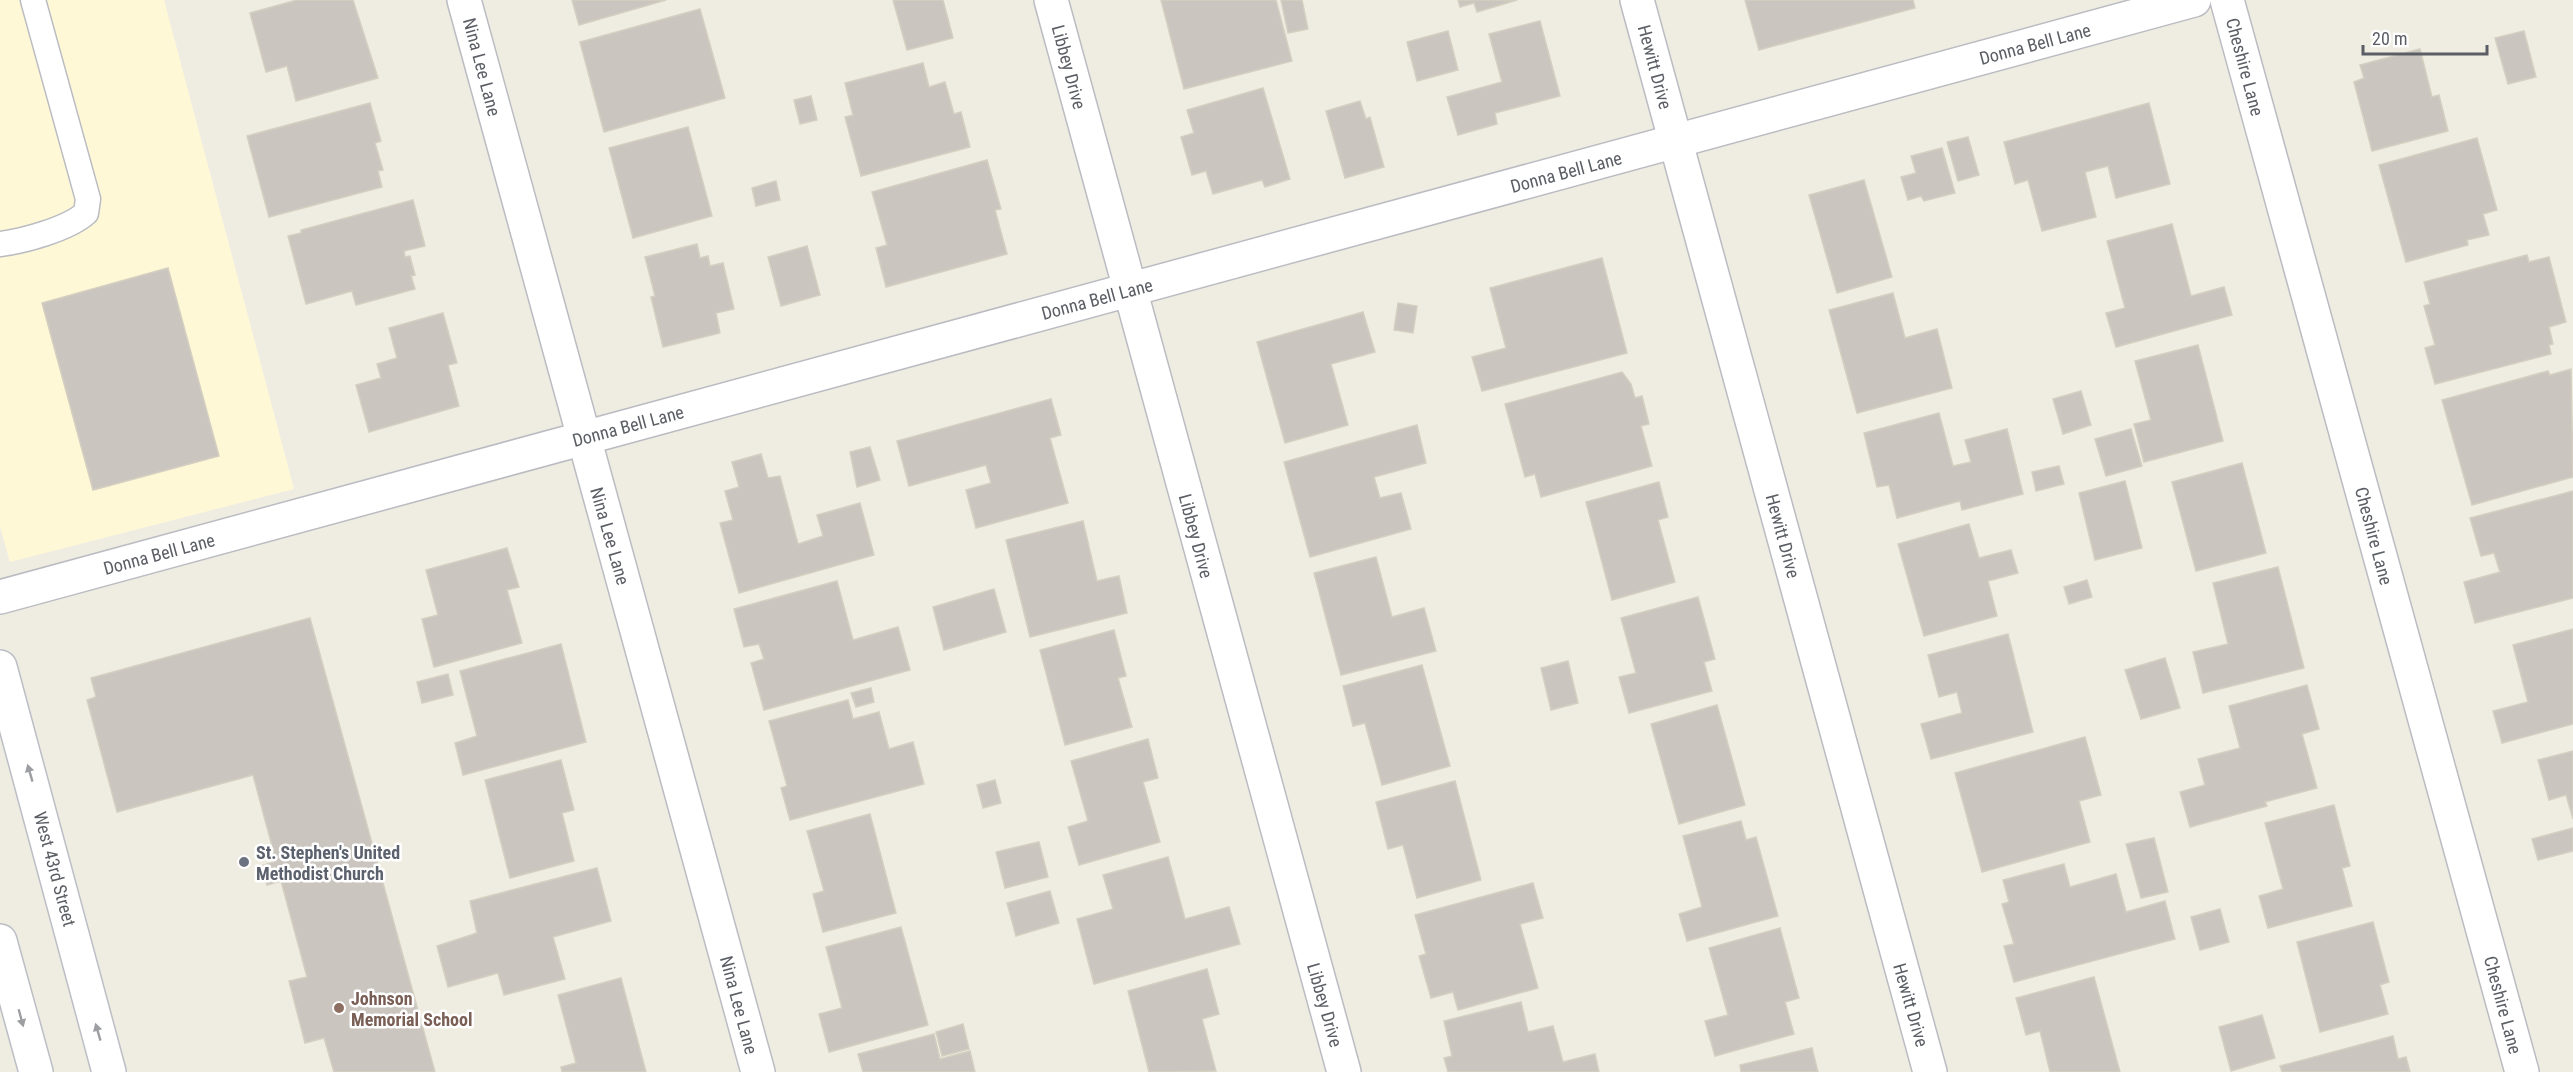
<svg xmlns="http://www.w3.org/2000/svg" width="2573" height="1072" viewBox="0 0 2573 1072" font-family="'Roboto Condensed',sans-serif">
	<style>
		.commercial { fill: #fff8d7 }
		.building { fill: #cac6bf; stroke: #d4cfc0; stroke-width: 1.5 }
		.lines { fill: none; stroke-linecap: round; stroke-linejoin: round }
		.lane-casing { stroke: #babcc2; stroke-width: 27 }
		.street-casing { stroke: #babcc2; stroke-width: 36 }
		.secondary-casing { stroke: #bbbec5; stroke-width: 36 }
		.lane { stroke: #fff; stroke-width: 24 }
		.street { stroke: #fff; stroke-width: 33 }
		.secondary { stroke: #fff; stroke-width: 33 }
		.oneway { fill: #9d9ea2 }
		.worship-dot { fill: #6b7280; stroke: #fff; stroke-width: 2 }
		.education-dot { fill: #8d6e63; stroke: #fff; stroke-width: 2 }
		.labels { text-anchor: middle; dominant-baseline: central; stroke-width: 5; stroke-linejoin: round; paint-order: stroke }
		.street-label { font-size: 18px; fill: #5b5e64; stroke: #fff }
		.worship-label { font-size: 18px; font-weight: bold; fill: #5b616d; stroke: #fff; text-anchor: start }
		.education-label { font-size: 18px; font-weight: bold; fill: #785e54; stroke: #fff; text-anchor: start }
	</style>
	<rect width="100%" height="100%" fill="#efede2"/>
	<path class="commercial" d="M0,0H164L294,489L10,562L0,527Z"/>
	<path class="building" d="M297,0H353L378,78L296,101L287,66L266,72L250,13Z
		M572,0H666L579,25Z
		M893,0H943L953,38L907,50Z
		M1161,0H1276L1292,61L1184,89Z
		M1281,0H1302L1308,29L1288,33Z
		M1458,0H1517L1477,12L1474,3L1460,7Z
		M1745,0H1913L1915,8L1759,50Z
		M700,9L725,98L604,132L580,42Z
		M1540,21L1560,96L1495,113L1497,124L1458,135L1447,97L1502,82L1489,34Z
		M1448,31L1458,70L1417,81L1407,42Z
		M2524,31L2536,77L2508,84L2495,38Z
		M2420,49L2432,97L2439,95L2448,131L2372,151L2354,82L2364,78L2360,65Z
		M923,63L929,87L945,82L954,114L961,112L970,147L861,176L845,117L853,115L845,83Z
		M1263,88L1290,179L1265,187L1262,180L1213,194L1206,171L1192,175L1181,137L1194,133L1187,110Z
		M811,96L817,120L800,124L794,100Z
		M1360,101L1366,119L1370,117L1384,167L1345,178L1326,111Z
		M370,103L381,141L375,143L383,170L378,171L382,187L269,217L247,136Z
		M2149,103L2170,184L2116,198L2108,166L2085,172L2096,217L2042,231L2028,180L2015,184L2004,142Z
		M688,127L712,216L633,238L609,148Z
		M1968,137L1979,175L1958,181L1947,142Z
		M2477,138L2497,210L2483,214L2489,235L2467,240L2468,245L2406,262L2379,165Z
		M1942,148L1955,193L1924,201L1921,196L1908,200L1901,177L1916,173L1911,156Z
		M987,160L1001,209L995,210L1007,254L886,287L876,248L887,245L872,192Z
		M1864,180L1892,277L1837,293L1809,195Z
		M776,181L780,200L756,206L752,188Z
		M413,200L425,246L404,251L405,257L410,256L415,275L411,276L415,289L356,305L352,291L306,304L288,236L301,233V230Z
		M2172,224L2191,296L2224,287L2232,315L2116,347L2106,313L2125,308L2107,241Z
		M697,244L700,258L708,256L710,266L723,263L734,309L716,313L720,333L663,347L651,297L655,296L645,257Z
		M807,246L820,295L781,306L768,257Z
		M2527,255L2529,262L2549,257L2566,322L2549,327L2553,344L2549,345L2551,354L2435,384L2425,348L2435,345L2424,306L2430,304L2424,282Z
		M1602,258L1627,353L1482,391L1472,357L1506,348L1490,288Z
		M168,268L219,456L93,490L42,303Z
		M1893,293L1905,338L1937,329L1952,388L1857,413L1829,310Z
		M1398,303L1417,306L1413,333L1394,330Z
		M1363,312L1375,352L1331,364L1348,425L1285,443L1257,342Z
		M443,313L457,363L448,365L459,406L369,432L356,385L381,378L377,364L397,358L389,328Z
		M2198,345L2223,441L2144,462L2134,424L2151,420L2135,361Z
		M2571,369L2573,477L2472,505L2442,400L2548,371L2550,375Z
		M1622,372L1631,384L1635,398L1642,396L1649,424L1641,426L1652,466L1541,497L1535,474L1525,477L1505,404Z
		M2081,391L2091,425L2063,434L2053,399Z
		M1051,399L1061,435L1050,438L1068,503L976,528L966,490L991,483L986,465L909,486L897,441Z
		M1939,413L1953,466L1971,462L1965,440L2007,429L2023,494L1962,510L1960,501L1897,518L1889,485L1877,487L1864,433Z
		M1417,425L1426,463L1374,477L1380,498L1401,493L1411,529L1310,557L1284,462Z
		M2131,429L2142,466L2106,476L2095,439Z
		M870,447L880,480L857,487L850,452Z
		M761,454L768,478L780,476L798,544L823,536L817,515L860,503L874,555L739,593L720,523L733,520L725,491L739,487L732,462Z
		M2242,463L2266,553L2196,571L2172,482Z
		M2059,466L2064,484L2036,491L2032,472Z
		M2125,481L2142,548L2095,560L2079,493Z
		M1659,482L1668,517L1658,520L1675,582L1612,600L1586,502Z
		M2573,491V598L2475,623L2464,582L2500,572L2494,553L2481,556L2470,518Z
		M1083,521L1097,581L1119,576L1127,613L1030,637L1006,540Z
		M1969,524L1979,558L2011,550L2018,573L1988,581L1997,616L1924,636L1898,544Z
		M507,548L519,587L507,590L522,643L434,667L422,619L438,615L426,570Z
		M1376,557L1392,617L1424,608L1436,651L1341,675L1314,573Z
		M2278,567L2304,668L2203,693L2193,652L2228,644L2213,583Z
		M2087,580L2092,597L2069,604L2064,587Z
		M837,581L853,640L898,627L910,670L764,710L751,663L764,659L759,644L744,647L734,609Z
		M994,589L1006,632L944,650L933,607Z
		M1698,597L1715,659L1704,662L1712,691L1629,713L1619,677L1636,673L1621,618Z
		M310,618L435,1072H334L324,1038L305,1043L289,981L307,977L281,881L267,885L261,866L276,861L253,775L117,812L87,700L96,697L91,678Z
		M2573,629V724L2502,743L2493,711L2528,702L2513,645Z
		M1114,630L1126,676L1118,678L1132,727L1065,745L1040,650Z
		M2008,634L2033,732L1931,759L1921,724L1962,713L1957,692L1939,697L1928,655Z
		M561,644L586,742L463,775L455,743L477,736L460,671Z
		M2165,658L2180,708L2141,719L2125,670Z
		M1568,661L1578,703L1551,710L1541,668Z
		M1422,665L1450,766L1382,785L1365,723L1353,726L1343,686Z
		M448,674L453,695L422,703L417,682Z
		M2307,685L2319,729L2302,734L2317,788L2265,802L2267,806L2190,827L2180,792L2205,785L2198,759L2240,748L2229,706Z
		M871,688L874,702L856,707L851,693Z
		M848,700L853,719L879,712L889,749L913,742L924,784L790,820L781,788L787,786L769,721Z
		M1717,705L1745,805L1679,824L1651,724Z
		M2085,737L2101,795L2079,801L2090,842L1982,872L1955,773Z
		M1148,739L1158,778L1143,782L1160,842L1079,865L1068,827L1088,821L1071,761Z
		M2573,751V819L2566,795L2549,800L2538,760Z
		M561,760L574,810L562,813L574,861L510,878L485,780Z
		M995,780L1001,803L983,808L977,785Z
		M1455,781L1481,880L1417,898L1403,845L1388,849L1376,802Z
		M2334,805L2350,866L2342,868L2352,906L2268,928L2259,896L2283,889L2265,823Z
		M870,814L896,913L823,932L813,894L824,891L807,831Z
		M1741,821L1746,840L1756,837L1778,916L1687,941L1679,914L1702,907L1683,836Z
		M2573,828V851L2538,860L2532,839Z
		M2154,838L2168,892L2141,898L2126,844Z
		M1039,842L1048,877L1005,888L996,852Z
		M1168,857L1185,919L1229,907L1240,944L1094,984L1077,919L1113,909L1103,875Z
		M2064,864L2070,887L2116,874L2126,912L2165,901L2175,939L2014,982L2004,946L2014,944L2002,904L2009,902L2003,880Z
		M597,868L611,921L553,937L565,979L504,995L498,973L448,987L437,946L477,933L470,901Z
		M1533,883L1543,918L1520,924L1538,988L1458,1010L1453,992L1431,998L1419,956L1426,954L1415,915Z
		M1050,891L1059,923L1016,936L1007,903Z
		M2220,909L2229,942L2200,950L2191,917Z
		M2373,922L2389,982L2380,985L2388,1014L2320,1032L2297,942Z
		M901,927L928,1025L829,1052L819,1014L842,1008L826,947Z
		M1780,928L1799,998L1785,1002L1794,1034L1715,1056L1705,1021L1728,1015L1709,948Z
		M1207,969L1219,1014L1202,1019L1216,1071L1149,1072L1128,991Z
		M2094,977L2120,1072H2050L2040,1031L2026,1035L2016,998Z
		M621,978L646,1072H562L561,1067L576,1063L558,995Z
		M1521,1002L1528,1032L1553,1026L1563,1062L1595,1054L1599,1072H1448L1444,1058L1452,1056L1444,1021Z
		M2262,1015L2275,1058L2231,1071L2219,1027Z
		M963,1024L969,1049L942,1056L936,1032Z
		M934,1034L940,1059L970,1051L975,1072H863L858,1054Z
		M2393,1036L2398,1059L2406,1057L2410,1072H2282L2280,1066Z
		M1812,1048L1818,1072H1741L1740,1065Z"/>
	<g class="lines">
		<defs>
			<path id="lane" d="M0,244C24,241 68,229 86,213L88,199L33,0"/>
			<path id="street" d="M464,0L758,1072
				M1051,0L1344,1072
				M1637,0L1930,1072
				M2227,0L2522,1072
				M0,597L2194,0"/>
			<path id="secondary" d="M0,667L109,1072
				M0,941L36,1072"/>
		</defs>
		<use href="#lane" class="lane-casing"/>
		<use href="#street" class="street-casing"/>
		<use href="#secondary" class="secondary-casing"/>
		<use href="#lane" class="lane"/>
		<use href="#street" class="street"/>
		<use href="#secondary" class="secondary"/>
	</g>
	<defs><path id="oneway-solid" d="M-6-.8H1V-3.2L6.5 0L1 3.2V.8H-6Z" transform="scale(1.5)"/></defs>
	<g class="oneway">
		<use href="#oneway-solid" transform="translate(30 773) rotate(-106)"/>
		<use href="#oneway-solid" transform="translate(21 1018) rotate(75)"/>
		<use href="#oneway-solid" transform="translate(98 1032) rotate(-106)"/>
	</g>
	<circle class="worship-dot" cx="244" cy="862" r="6"/>
	<circle class="education-dot" cx="339" cy="1008" r="6"/>
	<g class="labels">
		<g class="street-label">
			<text transform="translate(2035 44) rotate(-15)">Donna Bell Lane</text>
			<text transform="translate(482 67) rotate(75)">Nina Lee Lane</text>
			<text transform="translate(1069 67) rotate(75)">Libbey Drive</text>
			<text transform="translate(1655 67) rotate(75)">Hewitt Drive</text>
			<text transform="translate(2245 67) rotate(75)">Cheshire Lane</text>
			<text transform="translate(1566 172) rotate(-15)">Donna Bell Lane</text>
			<text transform="translate(1097 299) rotate(-15)">Donna Bell Lane</text>
			<text transform="translate(628 426) rotate(-15)">Donna Bell Lane</text>
			<text transform="translate(610 536) rotate(74)">Nina Lee Lane</text>
			<text transform="translate(1196 536) rotate(75)">Libbey Drive</text>
			<text transform="translate(1783 536) rotate(75)">Hewitt Drive</text>
			<text transform="translate(2374 536) rotate(75)">Cheshire Lane</text>
			<text transform="translate(159 554) rotate(-15)">Donna Bell Lane</text>
			<text transform="translate(55 869) rotate(75)">West 43rd Street</text>
			<text transform="translate(739 1005) rotate(75)">Nina Lee Lane</text>
			<text transform="translate(1325 1005) rotate(74)">Libbey Drive</text>
			<text transform="translate(1911 1005) rotate(74)">Hewitt Drive</text>
			<text transform="translate(2503 1005) rotate(75)">Cheshire Lane</text>
		</g>
		<g class="worship-label">
			<text x="256" y="852">St. Stephen's United<tspan x="256" dy="21">Methodist Church</tspan></text>
		</g>
		<g class="education-label">
			<text x="351" y="998">Johnson<tspan x="351" dy="21">Memorial School</tspan></text>
		</g>
	</g>
	<path d="M2363 45v9h124v-9" fill="none" stroke="#5b5e64" stroke-width="3"/>
	<text x="2372" y="45" font-size="18" fill="#5b5e64" stroke="#ffffff" stroke-width="4.5" paint-order="stroke">20 m</text>
</svg>
